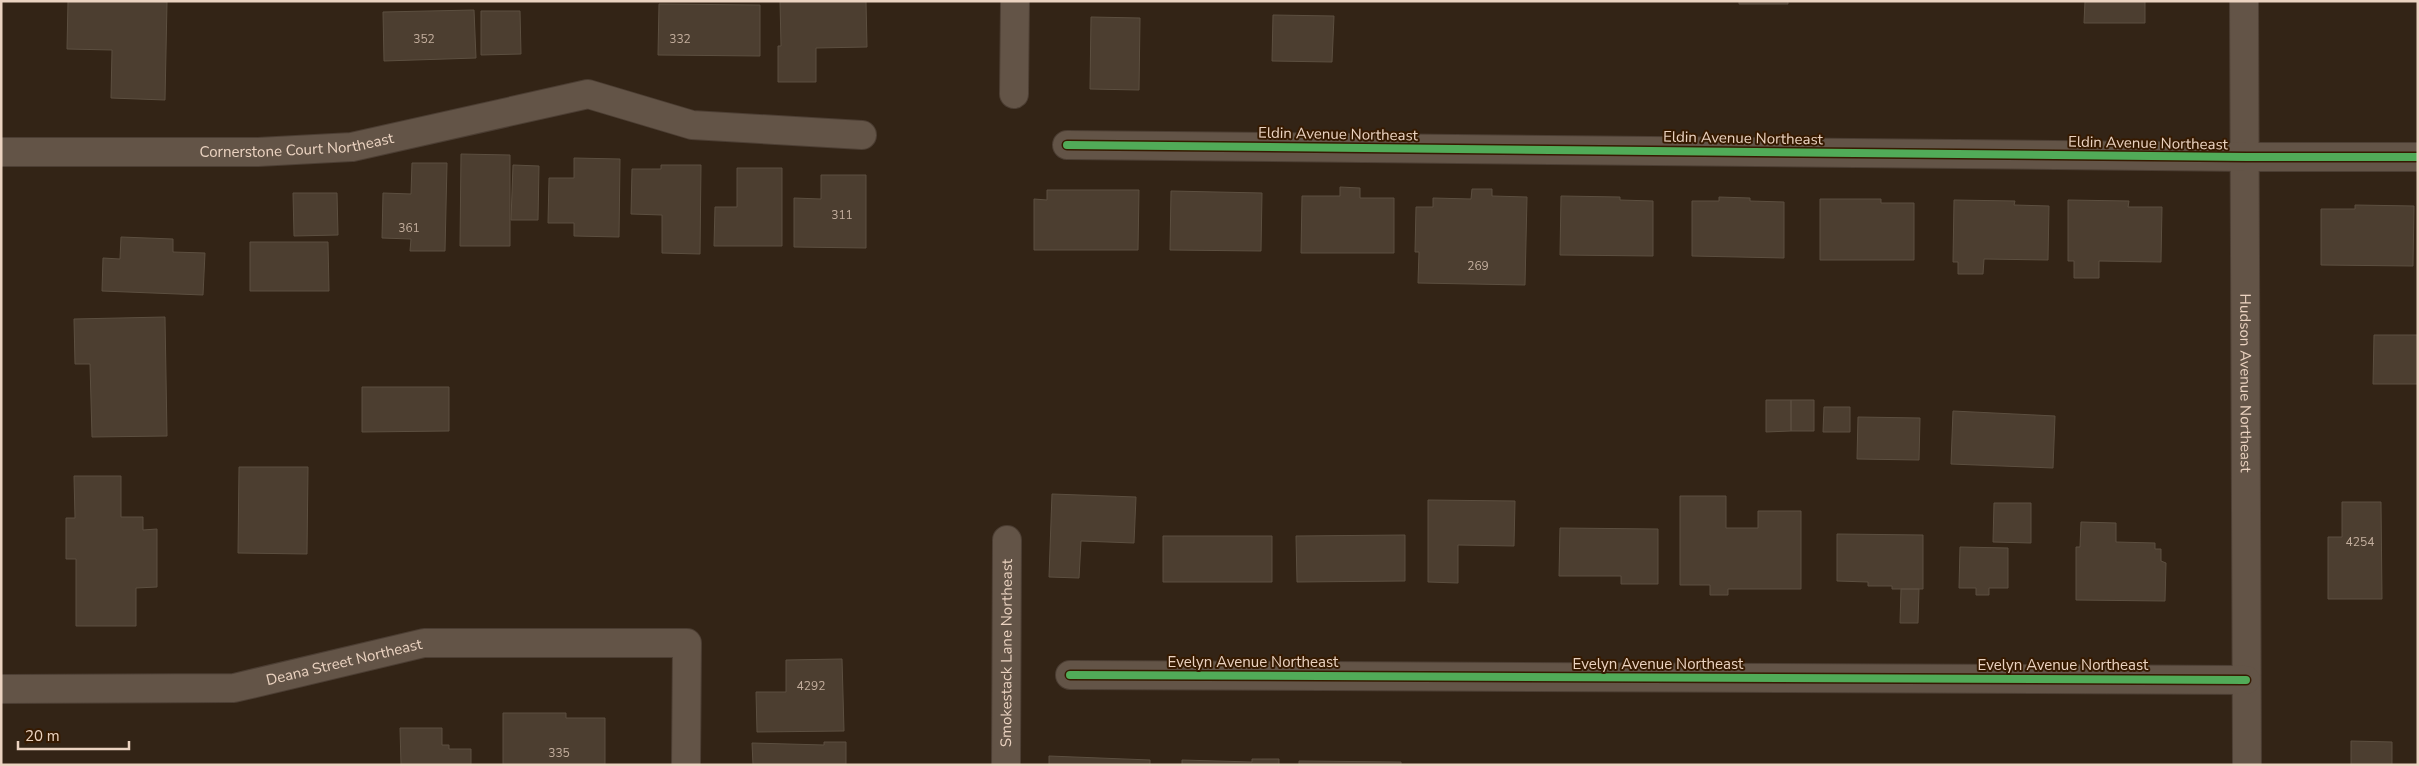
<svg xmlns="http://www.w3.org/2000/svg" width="2419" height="766" viewBox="0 0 2419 766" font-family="'Nunito Sans',sans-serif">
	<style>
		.building { fill: #4c3e30; stroke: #5c4f40 }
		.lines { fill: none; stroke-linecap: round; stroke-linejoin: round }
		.minor-casing { stroke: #4c3e33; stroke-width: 30 }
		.minor { stroke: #635447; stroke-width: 28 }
		.cycleway-casing { stroke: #361a01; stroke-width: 11 }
		.cycleway { stroke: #51ab58; stroke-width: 8 }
		.labels { text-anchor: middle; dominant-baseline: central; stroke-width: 4; stroke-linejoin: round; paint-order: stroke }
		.number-label { font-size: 12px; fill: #c3ae9d }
		.street-label { font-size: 15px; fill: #ebd3c1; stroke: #361a01 }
	</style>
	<rect width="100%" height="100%" fill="#332416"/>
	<path class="building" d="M68,1L167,2L165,100L111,98L112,50L67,49Z
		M780,1H866L867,47L816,48V82H778V46H781Z
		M1739,1H1788V4H1739Z
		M2085,1H2145V23H2084Z
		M659,4L760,5V56L658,55Z
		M474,10L476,58L384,61L383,12Z
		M481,11H520L521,54L481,55Z
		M1273,15L1334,16L1332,62L1272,61Z
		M1091,17L1140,18L1139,90L1090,89Z
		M461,154L510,155V246H460Z
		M574,158L620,159L619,237L574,236V223H548L549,178H574Z
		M412,163H447L445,251H410L411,239L382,238L383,193L411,194Z
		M513,165L539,166L538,220H511Z
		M661,165H701L700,254L662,253V215L631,214L632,169H661Z
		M737,168H782V246H714L715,207H737Z
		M821,175H866V248L794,247V198L821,199Z
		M1340,187L1360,188V198H1394V253H1301L1302,196H1340Z
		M1472,189H1492V196L1527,197L1525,285L1418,283L1419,252H1415L1416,207H1433V198L1471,199Z
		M1047,190H1139L1138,250H1034V199L1047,200Z
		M1171,191L1262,193L1261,251L1170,250Z
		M293,193H337L338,235L294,236Z
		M1561,196L1620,197V200L1653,201V256L1560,255Z
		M1719,197L1750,198V201L1784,202V258L1692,256V201H1719Z
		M1820,199H1881V203H1914V260H1820Z
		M1954,200L2015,201L2014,205L2049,206L2048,260L1984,259L1983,274H1958V262H1953Z
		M2068,200L2129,201L2128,207H2162L2161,262L2099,261V278H2074V261H2068Z
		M2355,205L2414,206L2413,266L2321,265V209H2355Z
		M121,237L173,239V252L205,253L203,295L102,291L103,258L120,259Z
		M250,242H328L329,291H250Z
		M165,317L167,436L92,437L90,364H75L74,319Z
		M2374,335H2418V384H2373Z
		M362,387H449V431L362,432Z
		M1766,400H1791V431L1766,432Z
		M1791,400H1814V431H1791Z
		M1824,407H1850V432H1823Z
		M1953,411L2055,416L2053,468L1951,464Z
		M1858,417L1920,418L1919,460L1857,459Z
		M239,467H308L307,554L238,553Z
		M74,476H121V517H143V530L157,529V587L136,588V626H76V559H66V518H75Z
		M1052,494L1136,497L1134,543L1081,541L1079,578L1049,577Z
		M1680,496H1726V528H1758V511H1801V589H1728V595H1710V585H1680Z
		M1428,500L1515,501L1514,546L1458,545V583L1428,582Z
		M2342,502H2381L2382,599H2328V537H2342Z
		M1994,503H2031V543L1993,542Z
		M2081,522L2116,523V542L2155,543V549H2161V561L2166,563L2165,601L2076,600V547H2080Z
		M1560,528L1658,529V584H1621V576H1559Z
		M1837,534L1923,535V589H1892V586H1868V582L1837,581Z
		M1405,535V581L1297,582L1296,536Z
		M1163,536H1272V582H1163Z
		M1960,547L2008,548V588H1989V595H1976V588H1959Z
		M1901,589H1919L1918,623H1900Z
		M842,659L844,731L757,732L756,692H786V660Z
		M503,713H566V718H605V765H503Z
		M400,728H442V745H449V749H471V765H401Z
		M2351,741L2392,742V765H2351Z
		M824,742H846V765H753L752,743L824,745Z
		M1049,756L1150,760V765H1049Z
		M1252,759H1279V765H1182V760L1252,762Z
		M1299,761L1401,762V765H1299Z"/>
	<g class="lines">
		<defs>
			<g id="minor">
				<path id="s1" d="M2244,1L2247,765"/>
				<path d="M1014,94L1015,1"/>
				<path d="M1067,145L2246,157H2418"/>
				<path id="s2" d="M1,152H258L352,147L588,94L692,125L862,135"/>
				<path d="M1070,675L2246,680"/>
				<path id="s3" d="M1,689L234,688L424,643H687L686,765"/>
				<path id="s4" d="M1006,765L1007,540"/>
			</g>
		</defs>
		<use href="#minor" class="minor-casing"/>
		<use href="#minor" class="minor"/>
		<defs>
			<path id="cycleway" d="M1067,145L2246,157H2418
				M1070,675L2246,680"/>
		</defs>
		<use href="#cycleway" class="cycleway-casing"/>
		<use href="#cycleway" class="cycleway"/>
	</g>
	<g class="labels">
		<g class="number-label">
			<text x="424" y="39">352</text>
			<text x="680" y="39">332</text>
			<text x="842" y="215">311</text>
			<text x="409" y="228">361</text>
			<text x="1478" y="266">269</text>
			<text x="2360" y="542">4254</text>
			<text x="811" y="686">4292</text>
			<text x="559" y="753">335</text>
		</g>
		<g class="street-label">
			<text transform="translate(1338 134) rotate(1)">Eldin Avenue Northeast</text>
			<text transform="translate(1743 138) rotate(1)">Eldin Avenue Northeast</text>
			<text transform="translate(2148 143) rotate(1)">Eldin Avenue Northeast</text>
			<text stroke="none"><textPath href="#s2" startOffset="296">Cornerstone Court Northeast</textPath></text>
			<text stroke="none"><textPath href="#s1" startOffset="382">Hudson Avenue Northeast</textPath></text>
			<text stroke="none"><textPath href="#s4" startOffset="112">Smokestack Lane Northeast</textPath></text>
			<text x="1253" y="662">Evelyn Avenue Northeast</text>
			<text stroke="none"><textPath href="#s3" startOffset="346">Deana Street Northeast</textPath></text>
			<text x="1658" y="664">Evelyn Avenue Northeast</text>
			<text x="2063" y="665">Evelyn Avenue Northeast</text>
		</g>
	</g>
	<rect width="2419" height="766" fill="none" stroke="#ebd3c1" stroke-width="5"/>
	<path d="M18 741v8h111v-8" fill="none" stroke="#ebd3c1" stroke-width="2.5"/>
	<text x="25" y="741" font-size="15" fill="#ebd3c1" stroke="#361a01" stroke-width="4" paint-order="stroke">20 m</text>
</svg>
